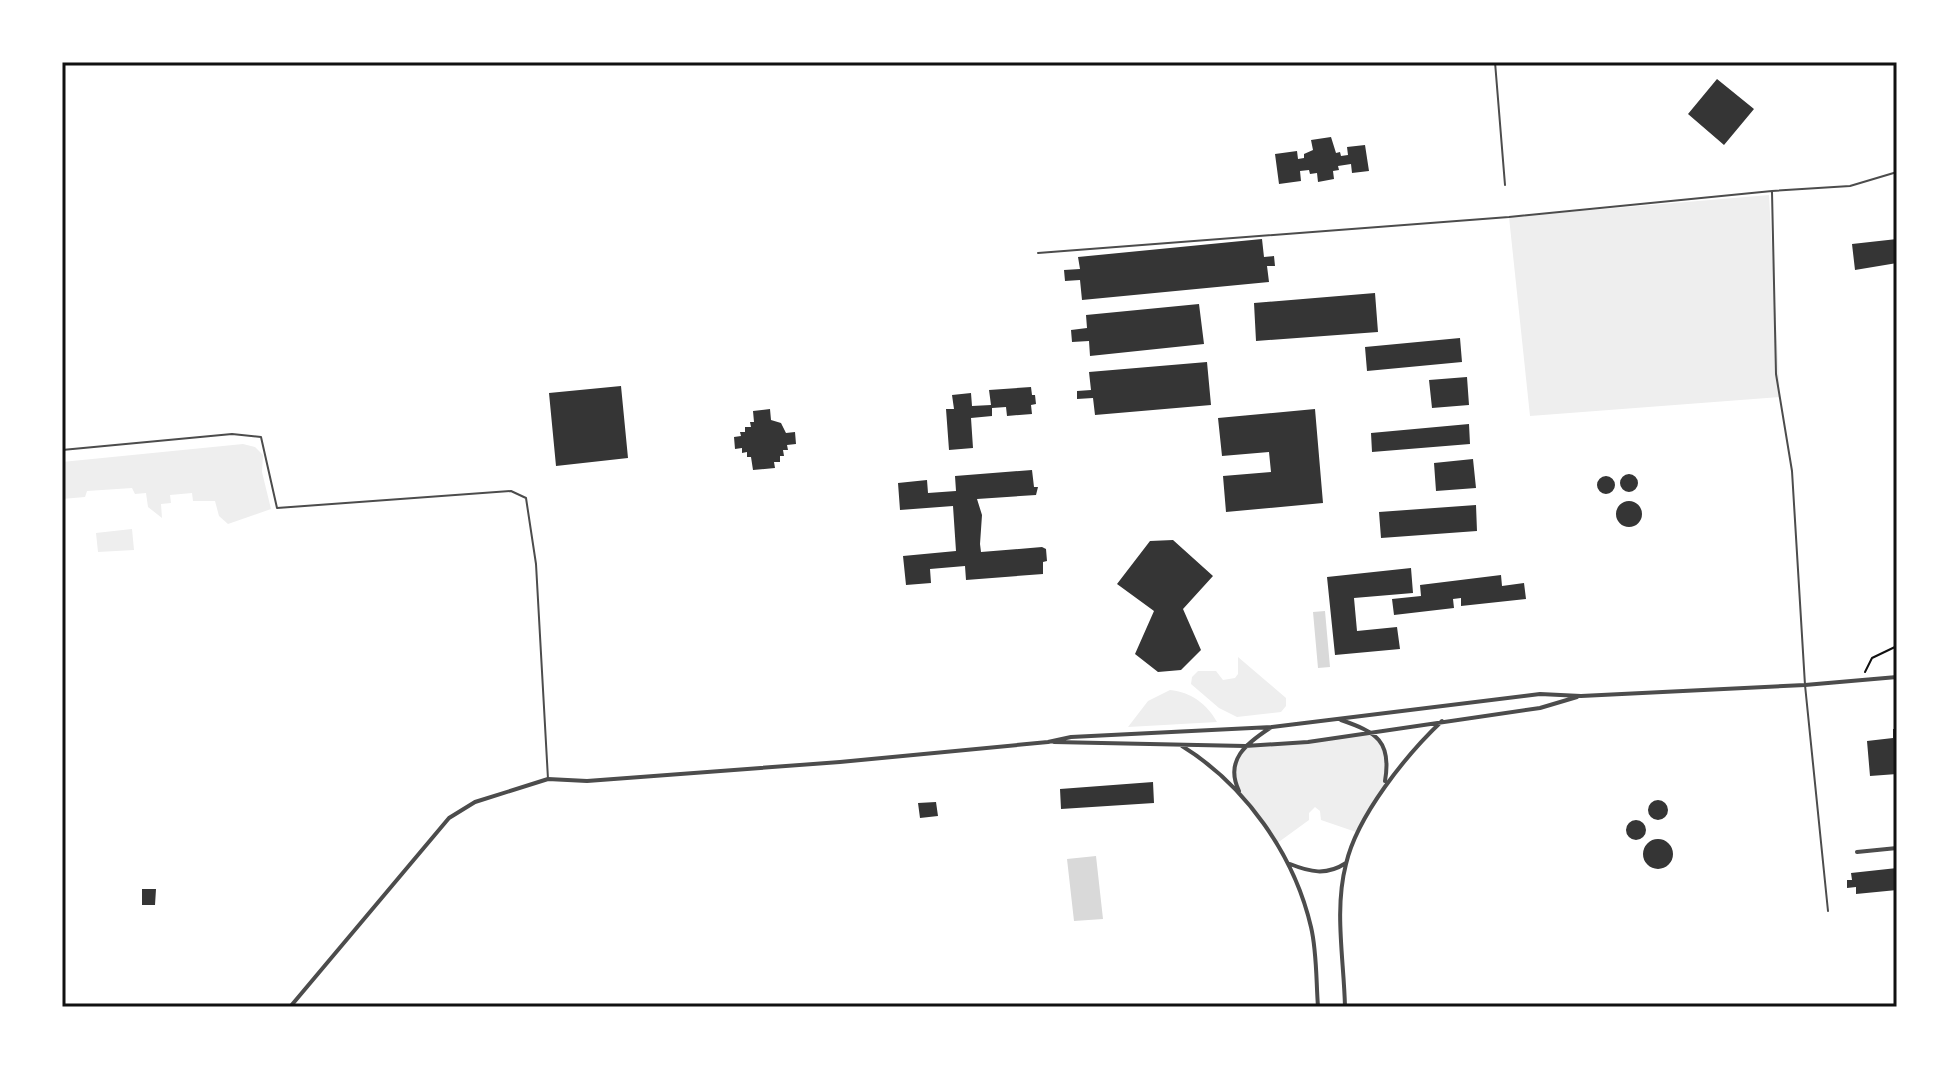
<svg xmlns="http://www.w3.org/2000/svg" width="1959" height="1069" viewBox="0 0 1959 1069" font-family="'Asap Condensed',sans-serif">
	<style>
		.green { fill: #eee }
		.water { fill: #d9d9d9 }
		.building { fill: #353535 }
		.lines { fill: none; stroke-linecap: round; stroke-linejoin: round }
		.path { stroke: #111; stroke-width: 2 }
		.service { stroke: #4c4c4c; stroke-width: 2 }
		.minor { stroke: #4c4c4c; stroke-width: 4 }
		.neatline { fill: none; stroke: #111; stroke-width: 3 }
	</style>
	<rect width="100%" height="100%" fill="#fff"/>
	<path class="green" d="M1769,195L1780,397L1530,416L1509,217Z
		M243,444L255,447L263,455L262,472L271,509L228,524L219,516L215,501H193L192,493L170,495L171,503L161,504L162,518L148,507L146,493L135,494L132,488L87,491L85,497L62,499V462Z
		M132,529L134,550L98,552L96,533Z
		M1238,657L1286,698V706L1281,712L1237,717L1219,708L1191,684L1192,677L1198,671H1216L1223,680L1235,678L1238,674Z
		M1170,690C1191,692 1207,704 1217,722L1128,727L1148,701Z
		M1374,734C1378,739 1384,744 1385,749C1396,778 1372,809 1359,833L1321,820L1320,811L1315,807L1309,813V820L1276,844L1241,796L1234,769L1245,746Z"/>
	<path class="water" d="M1325,611L1330,667L1318,668L1313,612Z
		M1096,856L1103,919L1074,921L1067,859Z"/>
	<path class="building" d="M1717,79L1754,109L1724,145L1688,114Z
		M1331,137L1336,153L1340,152L1341,156L1348,155L1347,147L1365,145L1369,171L1352,173L1351,164L1338,166L1339,170L1333,171L1334,179L1318,182L1317,173L1310,174L1309,170L1300,171L1301,181L1279,184L1275,154L1297,151L1298,159L1304,158V154L1313,150L1311,140Z
		M1262,239L1264,257L1274,256L1275,266H1267L1269,282L1082,300L1080,280L1065,281L1064,270L1080,269L1078,257Z
		M1897,239V263L1855,270L1852,244Z
		M1375,293L1378,332L1256,341L1254,303Z
		M1199,304L1204,344L1090,356L1089,341L1072,342L1071,330L1087,328L1086,315Z
		M1460,338L1462,362L1367,371L1365,347Z
		M1207,362L1211,405L1095,415L1093,398L1077,399V391L1091,390L1089,372Z
		M1467,377L1469,405L1432,408L1429,380Z
		M621,386L628,458L556,466L549,393Z
		M1031,387L1032,395H1035L1036,404L1031,405L1032,414L1007,416L1006,407L992,408V416L971,418L973,448L949,450L946,409H954L952,395L971,393L972,406L991,405L989,390Z
		M770,409L771,420L781,423L786,433L795,432L796,444L787,445L788,450H783L784,456H780V462H774L775,468L753,470L751,457H747V452L742,453V448L735,449L734,437L741,436L740,432H745V427H751L750,422H754L753,411Z
		M1315,409L1323,503L1226,512L1223,476L1271,472L1269,452L1222,456L1218,418Z
		M1469,424L1470,444L1372,452L1371,433Z
		M1473,459L1476,488L1436,491L1434,463Z
		M1032,470L1034,487H1038L1036,495L977,499L982,515L980,544L981,552L1042,547L1046,549L1047,561L1043,562V574L966,580L965,566L930,569L931,583L906,585L903,556L956,551L953,506L900,510L898,483L927,480L928,493L956,491L955,476Z
		M1620 483a9 9 0 1 1 18 0a9 9 0 1 1-18 0Z
		M1597 485a9 9 0 1 1 18 0a9 9 0 1 1-18 0Z
		M1616 514a13 13 0 1 1 26 0a13 13 0 1 1-26 0Z
		M1476,505L1477,531L1381,538L1379,512Z
		M1173,540L1213,576L1183,609L1201,650L1181,670L1158,672L1135,654L1154,611L1117,584L1150,541Z
		M1411,568L1413,593L1354,598L1357,631L1397,627L1400,649L1335,655L1327,577Z
		M1501,575L1502,586L1524,583L1526,599L1461,606V598L1453,599L1454,608L1394,615L1392,599L1421,596L1420,585Z
		M1893,729H1897V774L1870,776L1867,741L1893,738Z
		M1153,782L1154,803L1061,809L1060,789Z
		M1648 810a10 10 0 1 1 20 0a10 10 0 1 1-20 0Z
		M936,802L938,816L920,818L918,803Z
		M1626 830a10 10 0 1 1 20 0a10 10 0 1 1-20 0Z
		M1643 854a15 15 0 1 1 30 0a15 15 0 1 1-30 0Z
		M1897,868V890L1856,894V887L1847,888V880H1852L1851,873Z
		M142,889H156L155,905H142Z"/>
	<g class="lines">
		<path class="path" d="M1865,672L1872,658L1897,646"/>
		<path class="service" d="M1495,62L1505,185
			M1772,192L1776,374L1792,471L1805,685L1828,911
			M1038,253L1509,217L1772,191L1850,186L1897,172
			M62,450L232,434L261,437L277,508L511,491L526,498L536,564L548,779"/>
		<path class="minor" d="M1341,720C1376,732 1392,741 1385,781
			M1054,742L1245,746L1308,742L1540,708L1577,697
			M1182,746C1245,785 1294,854 1311,927C1317,952 1316,981 1318,1007
			M1239,791C1224,760 1247,743 1270,728
			M1857,852L1897,848
			M1290,864C1310,872 1326,876 1346,863
			M290,1007L449,818L475,802L548,779L587,781L840,762L1048,742L1071,737L1272,727L1540,694L1581,696L1805,685L1897,677
			M1345,1007C1344,960 1334,910 1346,864C1357,816 1406,755 1442,721"/>
	</g>
	<rect width="1959" height="1069" fill="none" stroke="#ffffff" stroke-width="128"/>
	<rect x="64" y="64" width="1831" height="941" class="neatline"/>
</svg>
